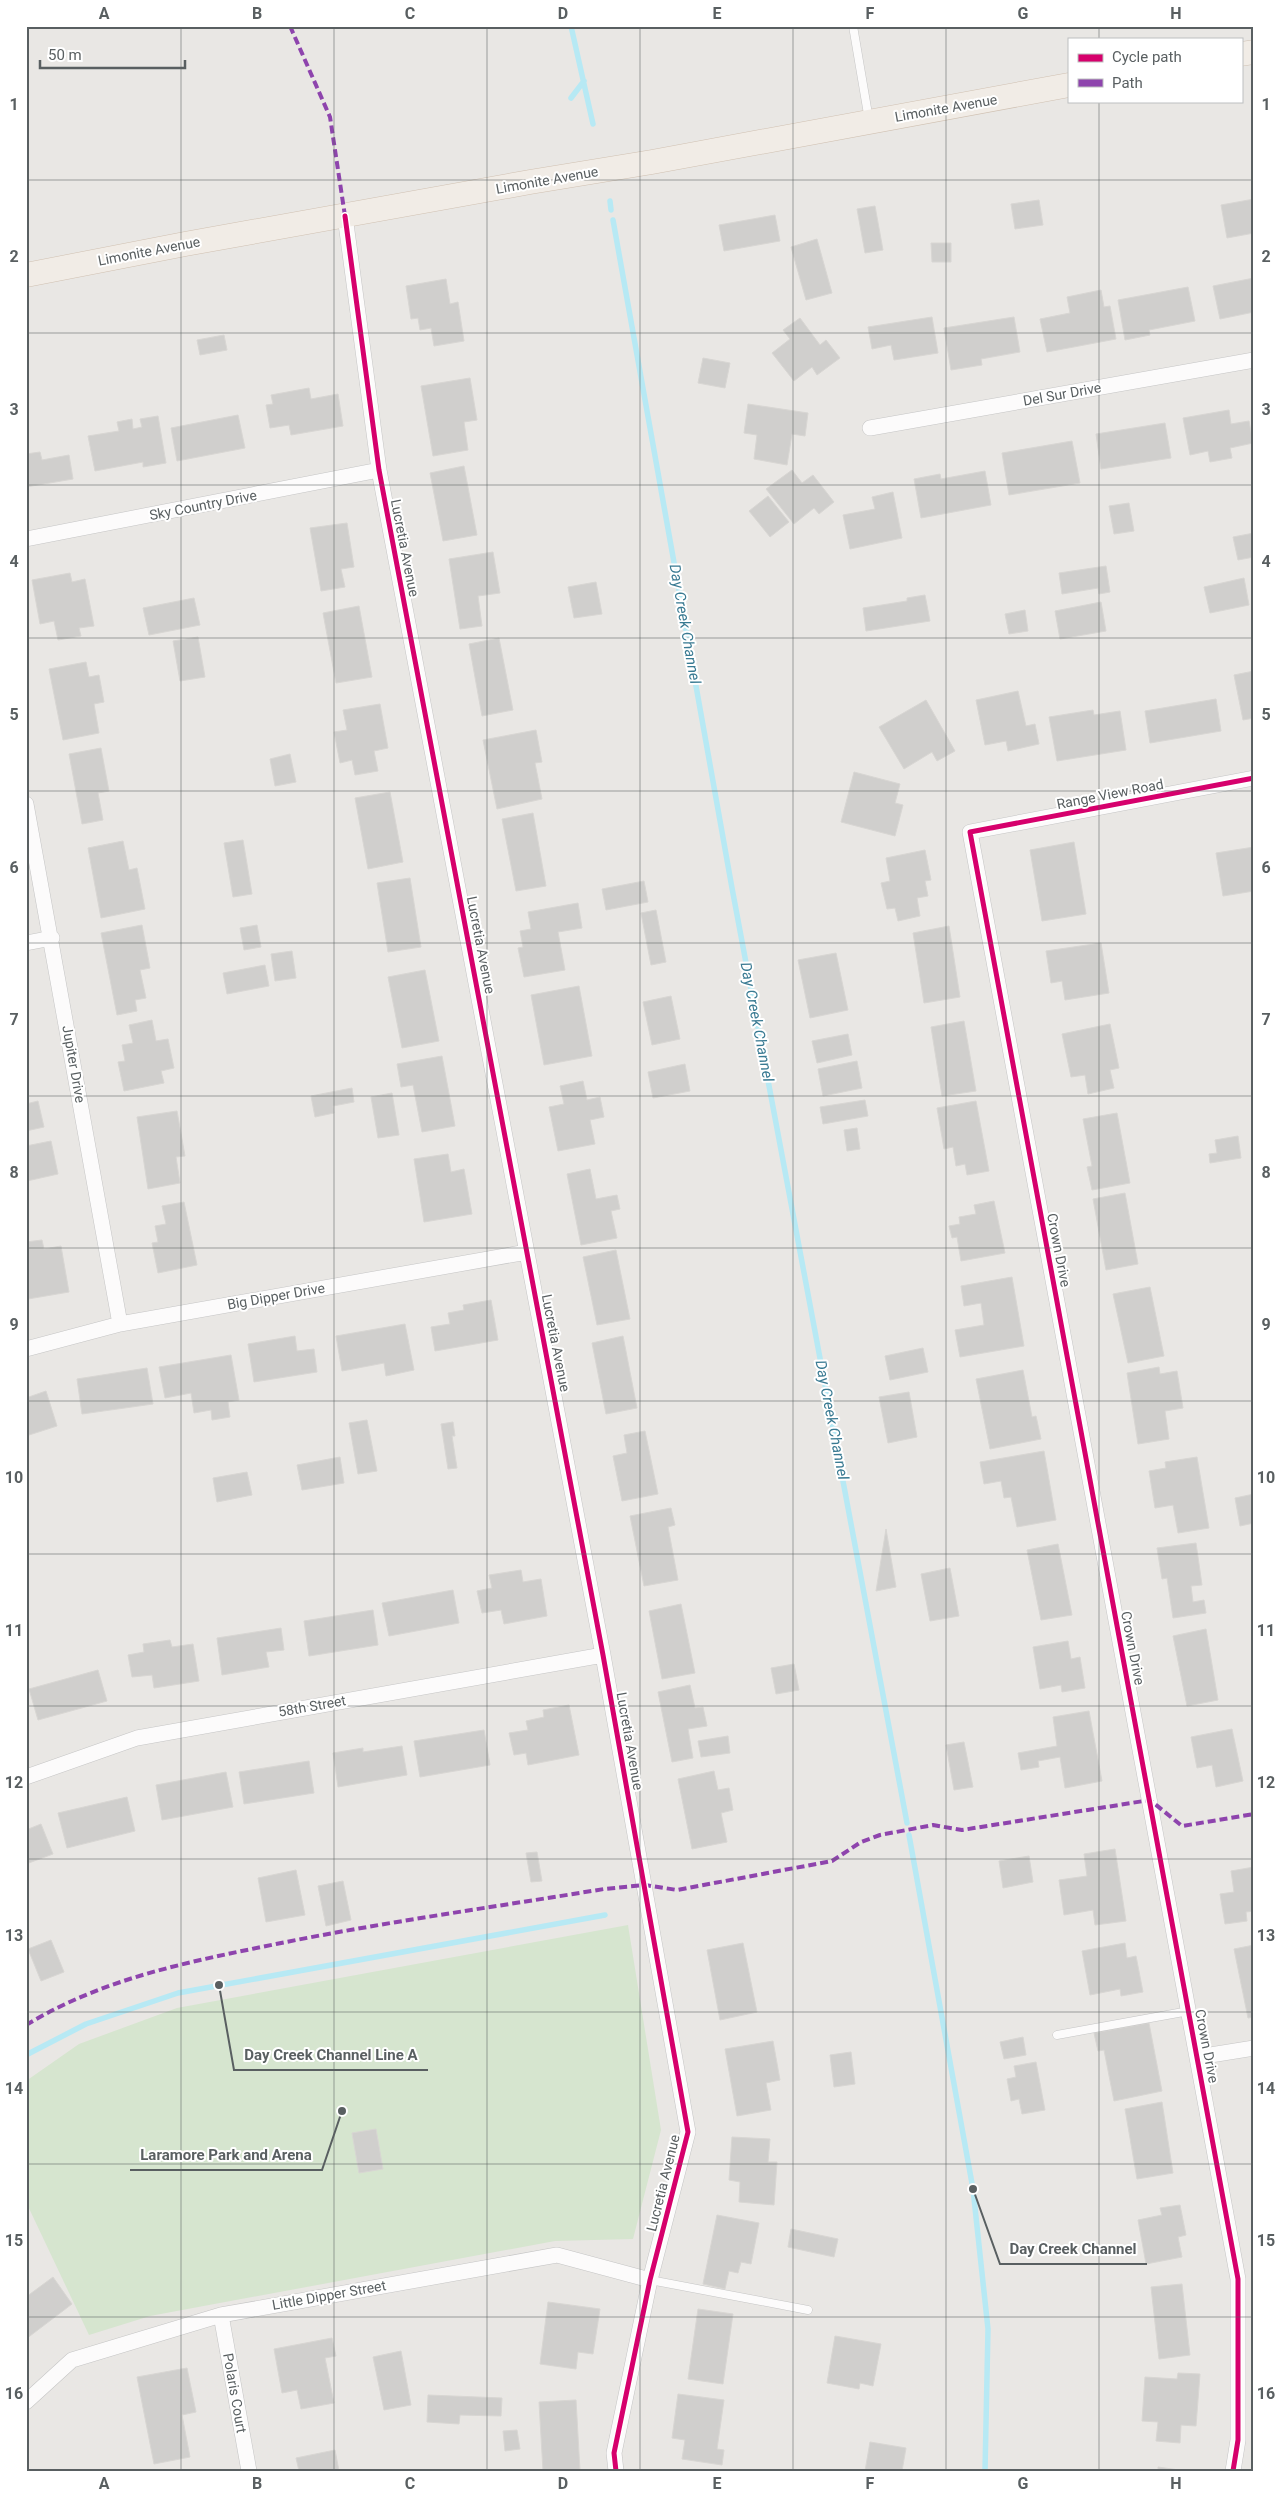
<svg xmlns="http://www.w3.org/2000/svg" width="1280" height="2497" viewBox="0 0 1280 2497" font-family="Roboto,sans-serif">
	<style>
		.green { fill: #d6e5cf }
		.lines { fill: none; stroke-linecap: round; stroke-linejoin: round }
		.stream { stroke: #b7e9f4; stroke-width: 5.5 }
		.building { fill: #d0cfcd; stroke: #d8d6d3 }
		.lane-casing { stroke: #c5c5c5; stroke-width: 9 }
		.street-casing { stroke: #c5c5c5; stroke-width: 16 }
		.primary-casing { stroke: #d0c1b2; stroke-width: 25 }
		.lane { stroke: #fcfbfb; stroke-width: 8 }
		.street { stroke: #fcfbfb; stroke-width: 15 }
		.primary { stroke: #f1ece6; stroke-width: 24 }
		.quiet { stroke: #8e44ad; stroke-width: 4; stroke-dasharray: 8 4; stroke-linecap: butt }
		.cycleway-casing { stroke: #fff; stroke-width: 8 }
		.cycleway { stroke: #d6006c; stroke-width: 5 }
		.grid { fill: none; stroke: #595f61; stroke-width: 1; stroke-opacity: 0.55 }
		.labels { text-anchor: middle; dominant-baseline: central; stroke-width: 4; stroke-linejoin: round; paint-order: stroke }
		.street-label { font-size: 14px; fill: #595f61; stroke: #fff }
		.water-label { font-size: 15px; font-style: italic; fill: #397a92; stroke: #fff }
		.leader { fill: none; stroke: #595f61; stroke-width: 2 }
		.callout-dot { fill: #595f61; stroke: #fff; stroke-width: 2 }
		.callout-label { font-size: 15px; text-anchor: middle; font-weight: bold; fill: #595f61; stroke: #fff; stroke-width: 4; stroke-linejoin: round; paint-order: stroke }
		.neatline { fill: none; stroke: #595f61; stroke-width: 2 }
		.grid-label { font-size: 16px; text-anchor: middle; font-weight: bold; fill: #595f61 }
	</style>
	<rect width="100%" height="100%" fill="#e9e7e4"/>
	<path class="green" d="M628,1925L661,2130L633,2239L555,2241L150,2316L89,2335L26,2202V2081L79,2044L177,2008Z"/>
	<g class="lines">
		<path class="stream" d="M571,26L593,124
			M571,98L584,81
			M610,201L611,210
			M613,220L732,888L907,1823
			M909,1835L973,2189L988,2329L985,2471
			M26,2055L86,2024L178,1993L605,1915"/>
	</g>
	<path class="building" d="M1254,199V233L1227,238L1221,205Z
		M1039,200L1043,225L1015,229L1011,204Z
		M875,206L883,250L865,253L857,209Z
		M775,215L780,241L724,251L719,225Z
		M817,239L832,293L806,300L791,247Z
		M931,243H951V262H932Z
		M1254,278V312L1220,319L1213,286Z
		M446,279L450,304L458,302L464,341L434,346L431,328L420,330L418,318L411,319L406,286Z
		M1188,287L1195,321L1149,330L1150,335L1125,340L1118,300Z
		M1101,290L1104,307L1110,306L1116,339L1047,352L1040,319L1070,313L1067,297Z
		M932,317L938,353L894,360L891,345L872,349L868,327Z
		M1014,317L1020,352L981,359L982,365L951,370L944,328Z
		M800,318L820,345L826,340L840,358L817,375L812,367L794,381L772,353L790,339L783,330Z
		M224,335L227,350L200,355L197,340Z
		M703,358L730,363L725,388L698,383Z
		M470,378L477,420L464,422L468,450L433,456L421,386Z
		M309,388L311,399L338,394L343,426L291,435L289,425L270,428L266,405L273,404L271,395Z
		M748,404L808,413L805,436L792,434L787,465L754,459L757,435L744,433Z
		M1229,410L1231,424L1249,421L1253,443L1230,448L1232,458L1210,462L1208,451L1190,455L1183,418Z
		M238,415L245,448L177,461L171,428Z
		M158,416L166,463L143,467V462L95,471L88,436L119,431L117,422L132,419L133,429L142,427L140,419Z
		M1165,423L1171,458L1101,469L1096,434Z
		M1072,441L1080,483L1009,495L1002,453Z
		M40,452L42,460L69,455L73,479L26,487V454Z
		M464,466L477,535L443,541L430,473Z
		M792,470L802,483L813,475L834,502L819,514L814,508L794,524L766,489Z
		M985,471L991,505L921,518L914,479L940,474L941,479Z
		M893,492L902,538L850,549L843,515L875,509L872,497Z
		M768,496L789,522L770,537L749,511Z
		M1129,503L1134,531L1114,534L1109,506Z
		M347,523L354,567L341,569L345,587L321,591L310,528Z
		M1254,533V557L1238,560L1233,537Z
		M493,552L500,593L478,596L482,626L460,629L449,559Z
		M1106,566L1110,592L1099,594L1098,588L1062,594L1059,573Z
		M70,573L72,582L85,579L94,626L79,628L81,636L58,640L54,621L40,624L32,580Z
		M1244,578L1249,605L1210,613L1204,587Z
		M596,582L602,614L574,618L568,587Z
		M925,595L930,621L866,631L863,608L907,601V598Z
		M194,598L200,625L149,635L143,608Z
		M1101,602L1106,631L1060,639L1055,611Z
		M359,606L372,677L336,683L323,613Z
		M1025,610L1028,631L1009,634L1005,614Z
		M198,637L205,677L180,681L173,641Z
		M499,638L513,710L482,716L469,644Z
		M86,662L89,677L99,675L104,702L94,704L99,733L63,740L49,669Z
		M1254,671V718L1243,720L1234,675Z
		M1018,691L1026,726L1035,724L1039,744L1008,751L1006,741L985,745L976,700Z
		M1216,699L1221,731L1150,743L1145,711Z
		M926,700L955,751L937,761L932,752L904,769L879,727Z
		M380,704L388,748L374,751L378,771L355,775L352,760L340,763L334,732L347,730L343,710Z
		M1093,710L1094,715L1120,711L1126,750L1057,761L1049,717Z
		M536,730L542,762L535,763L542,799L497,809L483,740Z
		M101,748L109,791L98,793L103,820L82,824L69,754Z
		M290,754L296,782L275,786L270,759Z
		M854,772L900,784L895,803L903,805L895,836L841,822Z
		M390,792L403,862L368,869L355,798Z
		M533,813L546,886L516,891L502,819Z
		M243,840L252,894L233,897L224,843Z
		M123,841L129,870L137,868L145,909L101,918L88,848Z
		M1074,842L1086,914L1042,921L1030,850Z
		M1254,847V891L1223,896L1216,853Z
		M925,850L931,880L925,881L928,896L917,898L920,916L898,921L895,908L887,909L881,883L890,881L886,858Z
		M410,878L421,947L388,952L377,883Z
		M644,881L648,902L606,910L602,889Z
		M578,903L582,928L558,932L565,970L524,977L518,948L523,947L520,931L531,929L528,912Z
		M656,910L666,962L651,965L641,913Z
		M142,925L150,968L140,970L146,998L135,1000L137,1011L117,1015L101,933Z
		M257,925L261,947L244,950L240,928Z
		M949,926L960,997L924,1003L913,933Z
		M1101,943L1109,993L1065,1000L1062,981L1051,983L1046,951Z
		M292,951L296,978L275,981L271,954Z
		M836,953L848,1010L810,1018L798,960Z
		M265,965L269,986L227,994L223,973Z
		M425,970L439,1041L402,1048L388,977Z
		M579,986L592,1056L544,1065L531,995Z
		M671,996L680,1039L652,1045L643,1002Z
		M152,1020L156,1041L168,1039L174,1068L161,1071L164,1083L124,1091L118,1062L125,1061L122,1045L133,1043L129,1025Z
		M964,1021L976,1091L942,1096L931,1027Z
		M1110,1024L1119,1068L1110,1070L1114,1088L1088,1094L1085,1075L1071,1077L1062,1034Z
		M848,1034L852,1055L817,1063L812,1041Z
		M442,1056L455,1126L422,1132L413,1085L401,1087L397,1064Z
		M857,1061L862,1088L823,1096L818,1069Z
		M685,1064L690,1091L653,1098L648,1072Z
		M583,1081L587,1100L600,1097L604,1117L590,1120L595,1144L558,1151L549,1107L564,1104L560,1086Z
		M352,1088L354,1102L333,1106L334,1113L315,1117L311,1096Z
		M392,1093L399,1135L378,1138L371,1097Z
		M865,1100L868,1116L823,1124L820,1107Z
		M38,1101L44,1127L26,1131V1104Z
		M976,1101L989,1171L967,1175L965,1164L956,1166L953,1147L944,1149L937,1108Z
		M177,1111L185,1156L176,1157L180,1183L148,1189L137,1117Z
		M1117,1113L1130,1183L1092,1190L1087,1167L1092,1166L1083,1119Z
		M857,1128L860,1149L847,1151L844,1130Z
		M1238,1136L1241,1158L1210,1163L1209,1154L1217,1153L1215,1140Z
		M51,1141L58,1174L27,1181L26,1146Z
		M448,1154L451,1172L464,1169L472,1214L424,1222L414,1159Z
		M590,1169L596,1199L617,1195L620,1209L611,1211L617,1238L581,1245L567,1174Z
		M1125,1193L1138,1264L1106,1270L1093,1199Z
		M994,1201L1005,1253L961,1261L957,1237L952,1238L949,1226L960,1224L959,1217L976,1214L974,1205Z
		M184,1202L197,1265L158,1273L152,1243L158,1242L155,1226L166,1224L162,1206Z
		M42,1240L44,1249L61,1246L69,1292L28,1299L26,1242Z
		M616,1250L630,1319L597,1325L583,1257Z
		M1012,1277L1024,1346L960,1357L955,1330L984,1325L981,1303L964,1306L961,1286Z
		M1150,1287L1164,1356L1128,1363L1113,1294Z
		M491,1300L498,1340L435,1351L431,1327L450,1324L448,1313L464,1310L463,1305Z
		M405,1324L414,1370L386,1376L384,1363L342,1371L336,1336Z
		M295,1336L297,1351L314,1349L317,1372L254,1382L248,1344Z
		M623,1336L637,1408L606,1414L592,1343Z
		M923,1348L928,1372L890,1380L885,1356Z
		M231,1355L239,1400L228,1402L230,1417L212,1420L211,1410L194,1413L191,1393L165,1398L159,1367Z
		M1159,1367L1160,1374L1177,1371L1183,1408L1165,1411L1169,1439L1138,1444L1127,1373Z
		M147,1368L153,1404L82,1414L77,1379Z
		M1023,1370L1032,1417L1036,1416L1041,1439L990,1449L976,1379Z
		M46,1391L57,1426L26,1436V1398Z
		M909,1392L917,1437L888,1443L879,1397Z
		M367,1420L377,1471L358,1474L349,1423Z
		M453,1422L455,1436H452L457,1468L448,1469L441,1424Z
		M645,1431L658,1494L622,1501L613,1456L627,1453L624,1435Z
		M1044,1451L1056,1520L1017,1527L1011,1497L1004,1498L1001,1481L984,1484L980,1462Z
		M340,1457L344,1483L302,1490L297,1465Z
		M1197,1457L1209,1528L1178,1533L1173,1505L1155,1508L1149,1471L1166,1468L1165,1462Z
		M247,1472L252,1495L217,1502L213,1478Z
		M1254,1494V1523L1240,1526L1235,1498Z
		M671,1508L675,1525L668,1527L678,1580L644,1586L630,1516Z
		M886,1529L896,1587L876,1591Z
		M1196,1543L1202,1585L1191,1586L1193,1602L1204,1600L1206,1613L1173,1618L1167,1578L1162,1579L1157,1548Z
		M1058,1544L1072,1615L1041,1620L1027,1550Z
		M950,1568L959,1616L930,1621L921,1574Z
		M521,1570L523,1582L541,1579L547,1616L504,1624L501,1610L482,1613L477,1591L492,1588L489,1575Z
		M453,1590L459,1623L389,1636L382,1603Z
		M681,1604L695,1673L662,1679L649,1611Z
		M373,1610L378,1645L309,1656L304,1621Z
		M281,1628L284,1650L266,1652L269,1667L222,1675L217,1638Z
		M1206,1629L1218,1700L1187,1706L1173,1636Z
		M170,1640L172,1647L193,1644L199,1681L154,1688L152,1675L132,1677L128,1655L144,1652L143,1644Z
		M1068,1641L1071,1659L1080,1657L1085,1688L1062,1692L1061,1685L1040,1689L1033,1647Z
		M794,1664L799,1690L776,1694L771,1668Z
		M98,1670L107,1701L38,1720L29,1689Z
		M690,1685L695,1708L703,1707L707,1726L688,1729L693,1758L672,1762L658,1692Z
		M569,1705L579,1755L528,1765L526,1753L514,1755L509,1733L528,1730L526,1721L544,1717L543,1710Z
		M1089,1711L1102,1781L1065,1788L1060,1757L1038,1761L1039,1767L1021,1770L1018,1753L1057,1746L1053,1717Z
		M1232,1729L1243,1781L1216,1787L1212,1765L1197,1768L1191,1737Z
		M484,1730L490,1765L420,1777L414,1741Z
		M728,1736L730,1753L701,1757L698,1741Z
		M964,1742L973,1787L954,1790L946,1745Z
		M402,1746L407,1775L338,1787L333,1753L363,1748V1752Z
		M309,1761L314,1793L244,1804L239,1772Z
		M714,1771L718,1790L729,1788L733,1810L721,1813L727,1842L692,1849L678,1779Z
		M226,1772L233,1807L162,1820L156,1785Z
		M127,1797L135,1831L67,1848L58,1813Z
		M41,1824L53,1854L26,1864V1830Z
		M1115,1849L1126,1921L1095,1925L1093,1910L1064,1915L1059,1880L1087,1876L1084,1854Z
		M537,1852L542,1881L531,1882L526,1853Z
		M1029,1856L1033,1882L1003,1888L999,1861Z
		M1254,1867V1911L1246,1912L1247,1921L1225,1924L1220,1894L1234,1892L1231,1871Z
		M296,1870L305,1915L266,1922L258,1878Z
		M343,1881L351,1920L326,1926L318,1886Z
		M51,1940L64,1972L41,1981L28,1949Z
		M743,1943L757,2012L720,2020L707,1950Z
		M1125,1943L1127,1958L1136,1956L1143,1992L1121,1996L1120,1989L1090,1995L1082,1951Z
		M1254,1945V2017L1248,2018L1234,1949Z
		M1149,2023L1162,2091L1114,2101L1104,2050L1098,2051L1094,2033Z
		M1023,2037L1026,2055L1004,2059L1000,2042Z
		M773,2041L780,2080L766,2083L771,2110L737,2116L725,2049Z
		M851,2052L855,2084L834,2087L830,2055Z
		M1036,2062L1045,2110L1022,2114L1019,2099L1011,2101L1007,2079L1016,2077L1014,2066Z
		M1162,2102L1173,2173L1137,2179L1125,2109Z
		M376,2129L383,2169L359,2173L352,2133Z
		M732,2137L770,2139L768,2162H777L774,2205L739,2202L740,2182L729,2180Z
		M1180,2205L1186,2235L1178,2237L1182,2257L1146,2264L1138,2220L1162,2215L1160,2208Z
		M717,2215L759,2223L751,2264L741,2262L738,2273L729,2271L725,2289L703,2284Z
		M791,2229L838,2239L834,2257L788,2247Z
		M53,2277L72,2304L26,2339V2297Z
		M1182,2284L1190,2355L1159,2359L1151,2287Z
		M548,2302L600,2309L593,2354L578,2352L576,2369L540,2364Z
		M698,2309L733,2314L723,2384L688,2379Z
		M835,2336L881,2344L873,2386L860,2383L859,2389L827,2383Z
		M332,2338L336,2356L325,2358L334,2403L301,2409L297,2390L282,2393L274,2349Z
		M401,2351L411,2405L384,2410L373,2357Z
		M187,2368L196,2412L182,2415L190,2457L154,2464L137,2377Z
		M1178,2373L1200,2374L1196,2426L1181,2425L1180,2443L1156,2441L1158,2422L1142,2421L1145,2377L1177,2379Z
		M678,2394L724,2400L717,2449L724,2450L722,2465L682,2459L685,2440L672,2438Z
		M428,2395L502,2398L501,2416L460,2415L459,2424L427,2422Z
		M576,2400L580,2471H543L539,2402Z
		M517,2430L520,2449L505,2451L503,2431Z
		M870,2442L906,2448L902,2471H865Z
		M335,2450L339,2471H299L296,2458Z
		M1158,2467L1186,2471H1158Z"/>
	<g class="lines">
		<defs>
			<path id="lane" d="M853,26L869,120
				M1057,2035L1189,2011
				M650,2280L808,2310"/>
			<path id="street" d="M345,216L379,470L603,1655L688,2132L650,2280L614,2453L616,2471
				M870,428L1254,360
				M26,539L379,470
				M26,804L120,1324
				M26,943L52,938
				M26,1349L120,1324L527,1252
				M26,1777L137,1738L603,1655
				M1198,2057L1254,2048
				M221,2315L249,2471
				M26,2402L72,2360L221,2315L557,2255L650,2280
				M1233,2471L1238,2440V2279L970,832L1254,778"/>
			<path id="primary" d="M1241,54L1254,52
				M26,275L185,244L530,182L652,162L1069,85"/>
		</defs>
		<use href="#lane" class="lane-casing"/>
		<use href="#street" class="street-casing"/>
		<use href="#primary" class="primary-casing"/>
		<use href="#lane" class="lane"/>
		<use href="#street" class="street"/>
		<use href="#primary" class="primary"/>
		<path class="quiet" d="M290,26L330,117L345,216
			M26,2025C104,1978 188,1962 276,1944C385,1922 494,1907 604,1889L645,1885L677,1890L832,1861L861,1842L880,1835L933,1825L962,1830L1150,1800L1182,1826L1254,1814"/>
		<defs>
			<path id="cycleway" d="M345,216L379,470L603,1655L688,2132L650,2280L614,2453L616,2471
				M1233,2471L1238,2440V2279L970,832L1254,778"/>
		</defs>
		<use href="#cycleway" class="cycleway-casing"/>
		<use href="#cycleway" class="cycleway"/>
	</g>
	<path class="grid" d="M181,26V2471M334,26V2471M487,26V2471M640,26V2471M793,26V2471M946,26V2471M1099,26V39M1099,101V2471M26,180H1254M26,333H1254M26,485H1254M26,638H1254M26,791H1254M26,943H1254M26,1096H1254M26,1248H1254M26,1401H1254M26,1554H1254M26,1706H1254M26,1859H1254M26,2012H1254M26,2164H1254M26,2317H1254"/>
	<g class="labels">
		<g class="street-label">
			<text transform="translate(946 108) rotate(-10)">Limonite Avenue</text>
			<text transform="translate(547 180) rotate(-10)">Limonite Avenue</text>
			<text transform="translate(149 251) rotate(-11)">Limonite Avenue</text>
			<text transform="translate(1062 394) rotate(-10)">Del Sur Drive</text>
			<text transform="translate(203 505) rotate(-11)">Sky Country Drive</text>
			<text transform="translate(405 548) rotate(79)">Lucretia Avenue</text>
			<text transform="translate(1110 794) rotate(-11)">Range View Road</text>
			<text transform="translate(481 945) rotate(79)">Lucretia Avenue</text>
			<text transform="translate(74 1064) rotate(80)">Jupiter Drive</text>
			<text transform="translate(1059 1250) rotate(79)">Crown Drive</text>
			<text transform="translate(276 1296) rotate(-10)">Big Dipper Drive</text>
			<text transform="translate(556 1343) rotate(79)">Lucretia Avenue</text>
			<text transform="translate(1133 1648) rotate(79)">Crown Drive</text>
			<text transform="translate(312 1706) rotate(-10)">58th Street</text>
			<text transform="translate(630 1741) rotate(80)">Lucretia Avenue</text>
			<text transform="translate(1207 2046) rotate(79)">Crown Drive</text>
			<text transform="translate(663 2183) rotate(-76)">Lucretia Avenue</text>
			<text transform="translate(329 2295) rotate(-10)">Little Dipper Street</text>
			<text transform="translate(235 2393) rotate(80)">Polaris Court</text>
		</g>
		<g class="water-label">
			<text transform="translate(685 624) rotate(80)">Day Creek Channel</text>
			<text transform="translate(757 1022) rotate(79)">Day Creek Channel</text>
			<text transform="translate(832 1420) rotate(79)">Day Creek Channel</text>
		</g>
	</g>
	<path class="leader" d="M219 1985L234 2070H428M342 2111L322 2170H130M973 2189L1000 2264H1147"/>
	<g class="callout-dot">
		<circle cx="219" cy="1985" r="5"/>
		<circle cx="342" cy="2111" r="5"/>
		<circle cx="973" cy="2189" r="5"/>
	</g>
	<g class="callout-label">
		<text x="331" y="2060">Day Creek Channel Line A</text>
		<text x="226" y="2160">Laramore Park and Arena</text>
		<text x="1073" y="2254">Day Creek Channel</text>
	</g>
	<rect width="1280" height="2497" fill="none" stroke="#ffffff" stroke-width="55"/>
	<rect x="1068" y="38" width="175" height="65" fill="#ffffff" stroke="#bdbfc0"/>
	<rect x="1078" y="54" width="25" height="8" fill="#d6006c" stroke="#bdbfc0"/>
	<text x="1112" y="62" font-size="15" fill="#595f61">Cycle path</text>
	<rect x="1078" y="79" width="25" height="8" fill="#8e44ad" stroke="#bdbfc0"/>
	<text x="1112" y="88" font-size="15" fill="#595f61">Path</text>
	<path d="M40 60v8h145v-8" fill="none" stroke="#595f61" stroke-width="2.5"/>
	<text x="48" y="60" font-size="15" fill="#595f61" stroke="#ffffff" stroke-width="4" paint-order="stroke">50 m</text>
	<rect x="28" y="28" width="1224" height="2442" class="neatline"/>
	<g class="grid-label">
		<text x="104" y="19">A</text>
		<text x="257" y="19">B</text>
		<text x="410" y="19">C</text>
		<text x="563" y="19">D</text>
		<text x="717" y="19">E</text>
		<text x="870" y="19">F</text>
		<text x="1023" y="19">G</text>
		<text x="1176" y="19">H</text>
		<text x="14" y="110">1</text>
		<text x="1266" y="110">1</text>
		<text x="14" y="262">2</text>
		<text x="1266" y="262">2</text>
		<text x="14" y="415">3</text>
		<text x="1266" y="415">3</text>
		<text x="14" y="567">4</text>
		<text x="1266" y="567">4</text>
		<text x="14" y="720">5</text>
		<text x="1266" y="720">5</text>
		<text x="14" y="873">6</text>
		<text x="1266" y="873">6</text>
		<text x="14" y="1025">7</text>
		<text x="1266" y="1025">7</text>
		<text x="14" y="1178">8</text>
		<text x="1266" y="1178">8</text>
		<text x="14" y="1330">9</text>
		<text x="1266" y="1330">9</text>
		<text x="14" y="1483">10</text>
		<text x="1266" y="1483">10</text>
		<text x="14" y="1636">11</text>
		<text x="1266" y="1636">11</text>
		<text x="14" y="1788">12</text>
		<text x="1266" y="1788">12</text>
		<text x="14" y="1941">13</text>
		<text x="1266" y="1941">13</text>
		<text x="14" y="2094">14</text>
		<text x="1266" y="2094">14</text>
		<text x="14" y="2246">15</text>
		<text x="1266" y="2246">15</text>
		<text x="14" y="2399">16</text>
		<text x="1266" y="2399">16</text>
		<text x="104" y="2489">A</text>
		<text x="257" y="2489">B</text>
		<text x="410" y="2489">C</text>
		<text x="563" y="2489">D</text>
		<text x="717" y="2489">E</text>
		<text x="870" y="2489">F</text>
		<text x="1023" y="2489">G</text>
		<text x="1176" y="2489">H</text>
	</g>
</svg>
